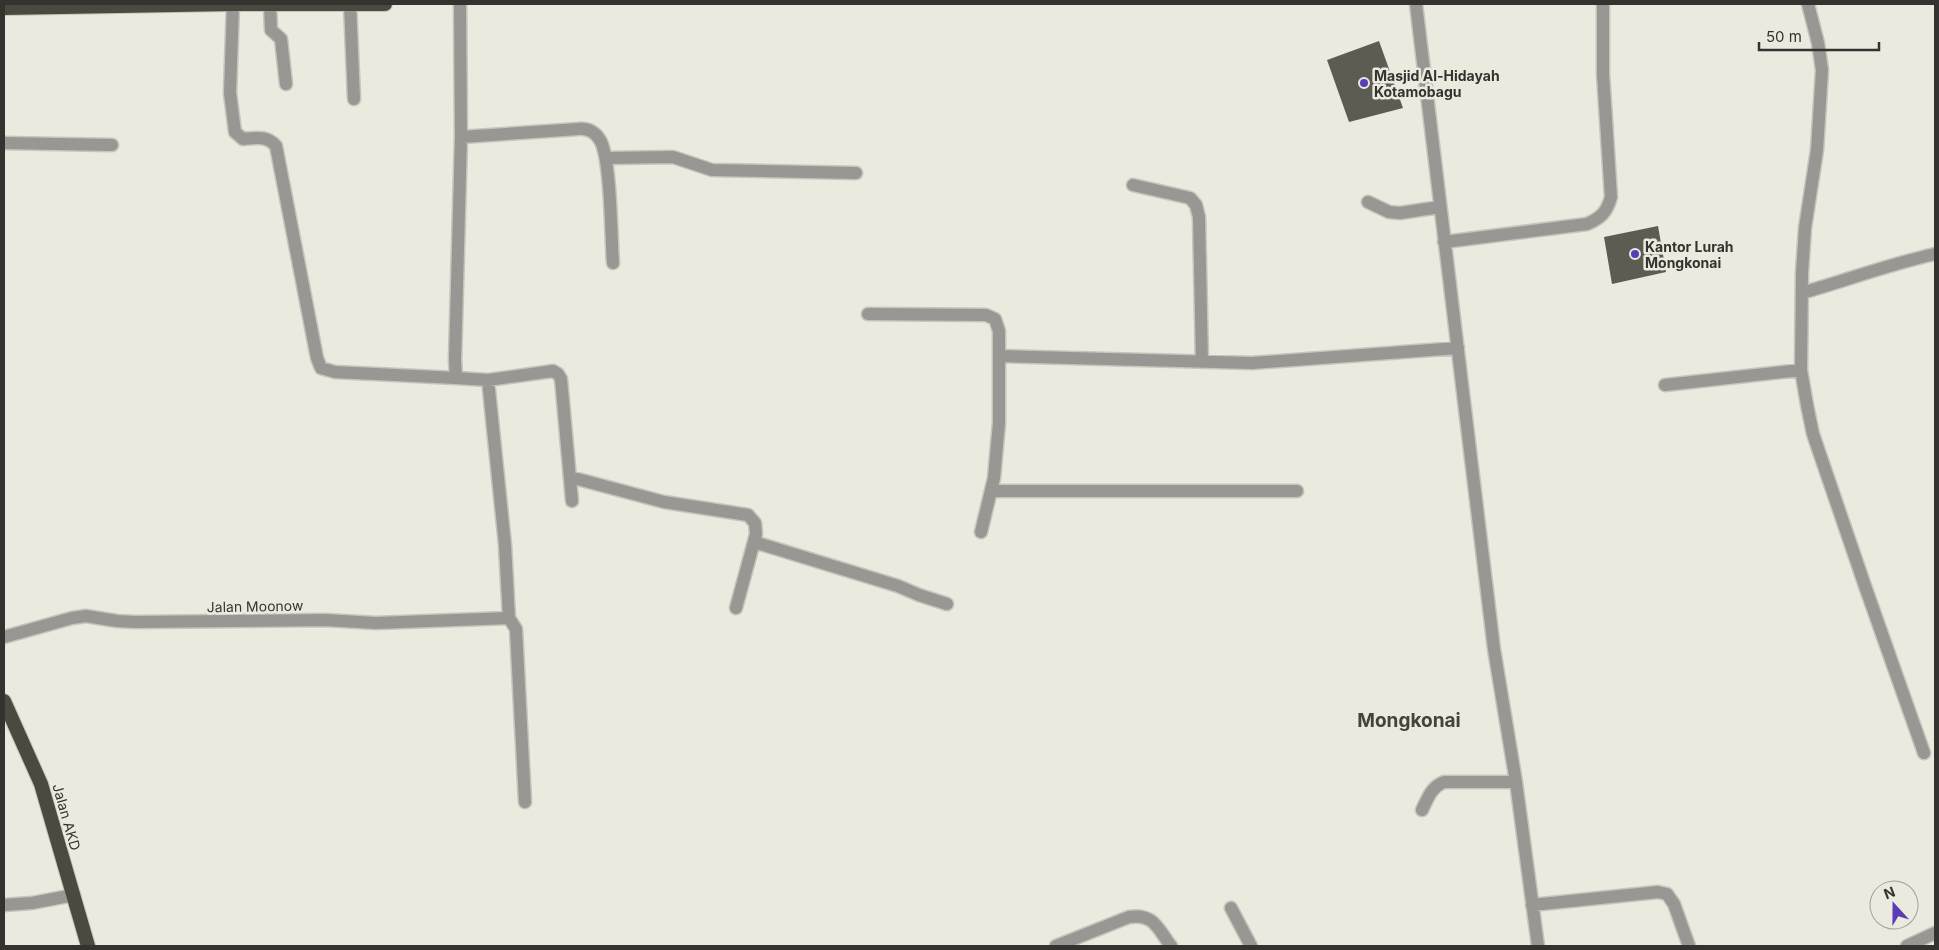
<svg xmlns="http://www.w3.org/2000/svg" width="1939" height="950" viewBox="0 0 1939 950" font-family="Inter,sans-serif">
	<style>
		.building { fill: #5d5c53 }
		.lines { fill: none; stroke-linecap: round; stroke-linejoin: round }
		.minor-casing { stroke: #c6c5bc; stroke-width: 15 }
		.trunk-casing { stroke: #c6c5bc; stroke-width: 16 }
		.minor { stroke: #989793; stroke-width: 12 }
		.trunk { stroke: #4a4a41; stroke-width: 14 }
		.poi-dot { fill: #5a3cb4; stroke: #ebeadf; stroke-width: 2 }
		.labels { text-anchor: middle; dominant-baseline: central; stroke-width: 5; stroke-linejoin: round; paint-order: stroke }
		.poi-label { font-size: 14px; font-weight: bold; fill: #34332f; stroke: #ebeadf; text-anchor: start }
		.street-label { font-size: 14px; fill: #34332f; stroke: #ebeadf }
		.district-label { font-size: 19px; font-weight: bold; fill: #45443b; stroke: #ebeadf }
	</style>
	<rect width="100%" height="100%" fill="#ebeadf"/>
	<path class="building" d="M1379,41L1403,108L1349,122L1327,60Z
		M1658,226L1666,272L1612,284L1604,237Z"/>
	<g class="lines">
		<defs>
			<path id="minor" d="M233,4L230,93L235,132L243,139C256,138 267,135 276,146L317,358L321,368L335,372L456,378
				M350,4L354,99
				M460,4L461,137L455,360L456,378L488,380L553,371L558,374L561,379L572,501
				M1416,4L1494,649L1516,782L1538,946
				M1808,4L1818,43L1822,70L1817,150L1805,228L1802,273L1801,370L1807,405L1813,434L1865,586L1924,753
				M270,5L271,30L281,39L286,84
				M461,137L578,129C588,128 595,132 600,140C611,158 611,238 613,263
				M4,143L112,145
				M606,158L673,157L712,170L856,173
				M1133,185L1190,198L1196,205L1199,217L1202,362
				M1368,202L1389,212L1400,213L1440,207
				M1444,242L1587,224C1601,218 1607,212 1611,197L1603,74V4
				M1802,293C1847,280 1890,264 1935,254
				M868,314L986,315L995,319L999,331V423L994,478L981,532
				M1000,356L1252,363L1458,348
				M488,380L505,545L509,618L516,629L525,802
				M1665,385L1801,370
				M570,477L664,502L748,515L755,523L756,534L736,608
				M992,491H1297
				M754,542L898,586L919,595L947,604
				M4,637L72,618L86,616L117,621L135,622L325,620L376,623L509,618
				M1422,810C1428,798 1431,787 1444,782H1516
				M4,905L32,903L74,895
				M1532,905L1658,892L1667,894L1674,904L1689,946
				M1231,908L1251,946
				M1056,946L1129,917C1154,913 1158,929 1171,946
				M1907,946L1935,933"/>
			<path id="trunk" d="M4,8L233,4H385
				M4,701L41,784L88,946"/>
		</defs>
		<use href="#minor" class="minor-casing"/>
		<use href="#trunk" class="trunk-casing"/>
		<use href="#minor" class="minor"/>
		<use href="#trunk" class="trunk"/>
	</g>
	<g class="poi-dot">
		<circle cx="1364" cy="83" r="5"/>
		<circle cx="1635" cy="254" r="5"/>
	</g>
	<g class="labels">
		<g class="poi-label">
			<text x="1374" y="75">Masjid Al-Hidayah<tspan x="1374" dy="16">Kotamobagu</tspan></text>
			<text x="1645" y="246">Kantor Lurah<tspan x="1645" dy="16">Mongkonai</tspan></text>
		</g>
		<g class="street-label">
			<text transform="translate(255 606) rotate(-1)">Jalan Moonow</text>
			<text transform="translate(67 817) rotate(74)">Jalan AKD</text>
		</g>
		<g class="district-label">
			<text x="1409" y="720">Mongkonai</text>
		</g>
	</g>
	<rect width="1939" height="950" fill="none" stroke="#34332f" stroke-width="10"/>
	<g transform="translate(1894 905) rotate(339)"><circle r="24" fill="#ebeadf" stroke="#a2a199"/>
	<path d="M0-4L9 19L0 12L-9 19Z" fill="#5a3cb4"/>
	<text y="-8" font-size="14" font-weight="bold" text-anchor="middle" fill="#34332f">N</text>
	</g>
	<path d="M1759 42v8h120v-8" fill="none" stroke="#34332f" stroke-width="2.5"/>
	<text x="1766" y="42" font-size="15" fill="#34332f" stroke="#ebeadf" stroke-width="4" paint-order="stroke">50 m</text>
</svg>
